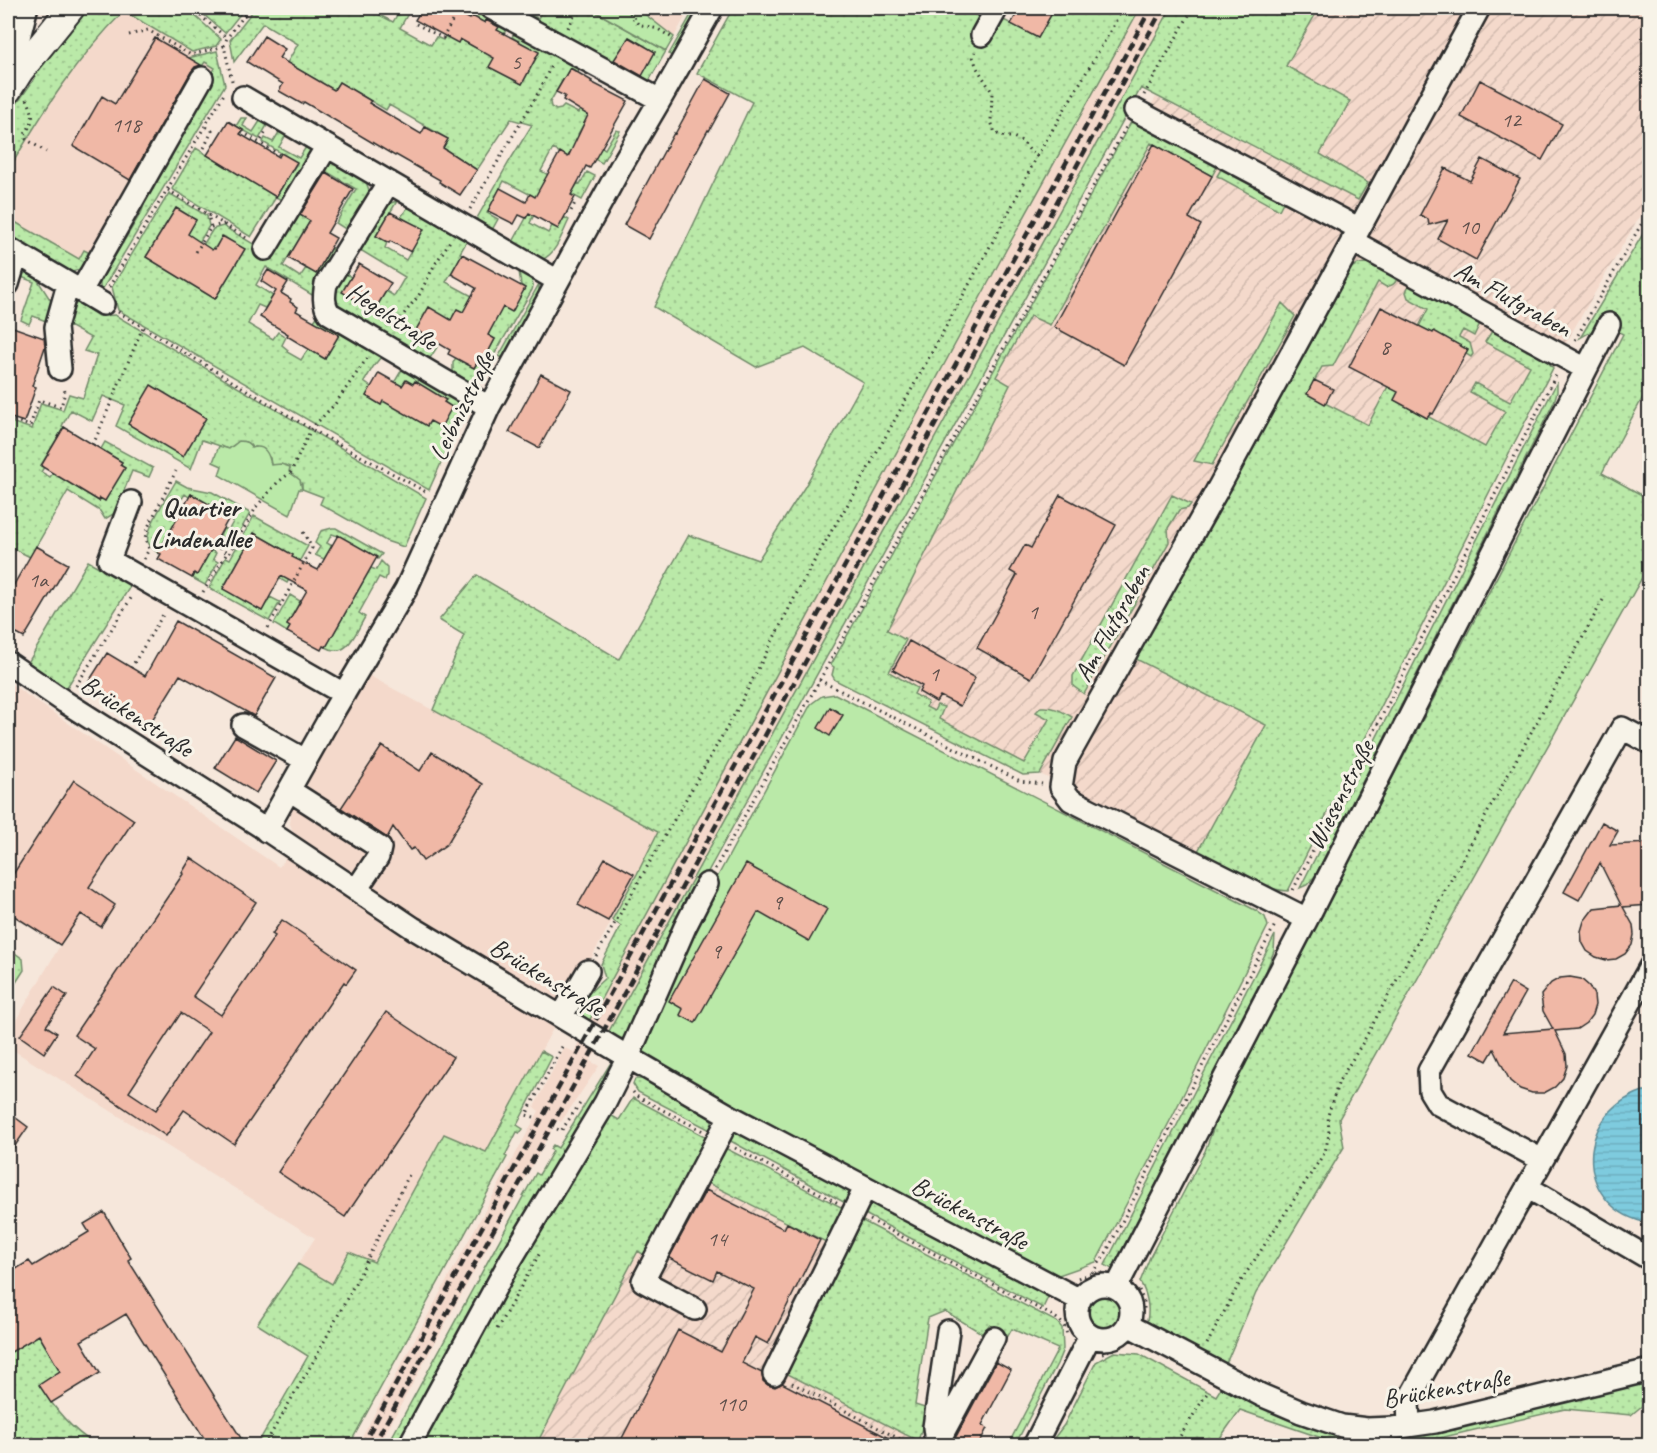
<svg xmlns="http://www.w3.org/2000/svg" width="1657" height="1453" viewBox="0 0 1657 1453" font-family="Caveat,sans-serif">
	<style>
		.built { fill: #f4d9cb }
		.industrial { fill: url(#industrial-furrows) }
		.grass { fill: url(#grass-dots); stroke: #728a6a; stroke-width: 1.5 }
		.park { fill: #bae9a8; stroke: #728a6a; stroke-width: 1.5 }
		.water { fill: url(#water-rules); stroke: #5d8b96; stroke-width: 1.5 }
		.building { fill: #f0b8a6; stroke: #2b2b2b; stroke-width: 1.5; fill-rule: evenodd }
		.lines { fill: none; stroke-linecap: round; stroke-linejoin: round }
		.minor-casing { stroke: #2b2b2b; stroke-width: 26 }
		.major-casing { stroke: #2b2b2b; stroke-width: 30 }
		.path { stroke: #2b2b2b; stroke-width: 3; stroke-dasharray: 1.5 4.5; stroke-linecap: butt }
		.minor { stroke: #f7f3e8; stroke-width: 21 }
		.major { stroke: #f7f3e8; stroke-width: 26 }
		.rail { stroke: #2b2b2b; stroke-width: 4.5; stroke-dasharray: 9 4.5; stroke-linecap: butt }
		.labels { text-anchor: middle; dominant-baseline: central; stroke-width: 6; stroke-linejoin: round; paint-order: stroke }
		.number-label { font-size: 22px; fill: #5c4e4a }
		.street-label { font-size: 26px; fill: #2b2b2b; stroke: #f7f3e8 }
		.neighbourhood-label { font-size: 27px; font-weight: bold; fill: #2b2b2b; stroke: #f7f3e8 }
	</style>
	<defs>
		<pattern id="industrial-furrows" width="10" height="10" patternUnits="userSpaceOnUse" patternTransform="scale(1.5)"><rect width="10" height="10" fill="#f4d9cb"/><path d="M-1 1l2-2M0 10L10 0M9 11l2-2" fill="none" stroke="#d1baae"/></pattern>
		<pattern id="grass-dots" width="8" height="8" patternUnits="userSpaceOnUse" patternTransform="scale(1.5)"><rect width="8" height="8" fill="#bae9a8"/><path d="M2 2h.1M6 6h.1" fill="none" stroke="#a0c891" stroke-width="1.8" stroke-linecap="round"/></pattern>
		<pattern id="water-rules" width="6" height="5" patternUnits="userSpaceOnUse" patternTransform="scale(1.5)"><rect width="6" height="5" fill="#7ecbde"/><path d="M0 2.5h6" fill="none" stroke="#6daebf"/></pattern>
	</defs>
	<rect width="100%" height="100%" fill="#f6e7db"/>
	<filter id="ink" filterUnits="userSpaceOnUse"><feTurbulence type="fractalNoise" baseFrequency=".0167" numOctaves="2"/><feDisplacementMap in="SourceGraphic" scale="12" xChannelSelector="R" yChannelSelector="G"/><feConvolveMatrix kernelMatrix="1 2 1 2 8 2 1 2 1" color-interpolation-filters="sRGB"/></filter>
	<g filter="url(#ink)">
		<path class="built" d="M637,8H690L674,37Z
			M1140,8H1171L608,1033L590,1061L599,1066L561,1122L557,1120L379,1445L357,1446L539,1111L534,1107L564,1048L574,1052L588,1023L1006,250Z
			M124,11L192,52L215,68L200,94L148,192L142,211L111,265L84,251L79,259L8,218V208L10,204L8,202V171L42,113L81,59Z
			M368,675L658,832L637,874L486,1152L407,1199L373,1262L332,1284L298,1264L315,1238L8,1047V1034L68,932L8,894V682L279,867L297,843L290,824L292,806L302,780Z"/>
		<path class="industrial" d="M1319,8H1649V200L1572,332L1553,368L1506,459L1288,891L1275,890L1040,774L1023,775L835,680L832,675V669L1055,273L1156,97L1358,200L1367,183L1320,154L1350,101L1285,66Z
			M682,1168L702,1180L832,1245L780,1370L926,1445L536,1446Z"/>
		<path class="grass" d="M86,8H186L221,39L216,46L192,52L124,11C76,59 42,113 8,171V116L35,78L34,70Z
			M196,8H245L225,33Z
			M255,8H366L393,22L401,8H411L400,28L431,45L436,37L443,40L461,8H469L452,39L458,42L460,39L485,53L498,27L486,21L485,23L472,16L476,9L508,26L496,49L495,70L522,84L539,53L512,37L515,32L581,67L578,72L570,68L550,102L551,107L556,110L561,109L564,106L578,113L583,104L594,106L578,134L605,149L616,130L620,131L602,163L573,148L568,157L553,149L541,171L574,189L578,183L580,184L587,172L595,176L582,200L546,181L544,195L530,223L548,233L552,226L558,228L564,217L569,220C563,232 556,254 543,259L513,242L537,198L504,181L487,213L498,219L492,230L476,220L509,162L532,125L511,119L477,170L443,148L448,139L389,105L386,110L339,82L334,90L287,63L298,44L263,23L234,62L230,40Z
			M504,8H519L538,18L544,8H589L666,51L649,81L641,76L655,52L629,37L610,67Z
			M695,8H702L674,58L669,54Z
			M733,8H968L974,10L976,8H993L998,17L1038,38L1055,8H1140L1006,250L588,1023L578,1018C581,998 591,991 605,978L601,964L621,926L612,920L637,874L658,832L433,710L464,635L439,620L477,575L619,659L689,535L758,560L804,488L863,382L805,348L756,367L654,307L752,102L697,73Z
			M1171,8H1319L1286,66L1350,101L1320,154L1368,183L1358,200L1141,88L705,877L629,1034L624,1038L617,1039L608,1033Z
			M217,51L225,85L102,290L100,289V281L142,211L148,192L200,94L215,68L205,62L202,66L188,58Z
			M241,118H247L243,126L253,132L262,118L269,122L259,139L236,126Z
			M1138,119L1220,161L1212,176L1151,143L1050,325L1030,316L996,377L1010,385L887,630L906,640L889,672L917,688L914,694L928,702L926,707L934,711L937,705L944,707L939,719L1024,763L1049,719L1036,712L1041,707C1053,706 1062,711 1072,717L1040,774L1023,775L835,680L832,675L834,667L831,665L1131,122Z
			M281,129L287,133L279,147L299,158L306,147L312,150L297,175L301,180L287,203L276,197L251,237L172,189L196,148L276,197L297,163L263,142L265,138L273,142Z
			M324,158L366,182L369,190L370,197L350,232L336,223L356,189L324,170L298,214L321,227L309,223L283,266L300,277L306,268L316,273L331,248L338,252L312,295L266,267L256,285L273,296L265,308L258,305L248,324L273,339L278,332L286,337L282,345L288,350L287,352L301,360L308,349L325,359L314,321L319,314L384,353L373,367L364,382L371,387L366,396L381,405L404,366L467,405L429,490L118,310L112,287L169,193L207,216L209,226L194,251L188,234L196,220L176,208L146,257L215,299L244,250L223,236L207,259L198,253L213,229L223,226L267,252Z
			M1224,164L1306,208L1304,213L1283,202L1279,210L1217,176Z
			M397,201L376,236L387,242L385,248L406,260L423,230L401,217L408,207L467,241L460,253L462,254L446,282L472,296L503,307L525,288L521,285L519,271C527,275 536,279 532,290L476,386H469L453,377V363L461,348V361L474,368L480,358L484,360L495,339L473,327L476,319L457,309L453,316L458,320L454,326L429,307L416,330L439,344L427,363L336,306C331,291 336,284 343,272L351,277L343,292L374,311L386,291L394,296L405,277L357,248L387,204Z
			M8,218L79,259L84,250L88,252C88,262 80,271 71,272L8,235Z
			M1649,224V386L1602,473L1649,499V565L1339,1119L1344,1147L1256,1293L1225,1366L1169,1335L1147,1321C1150,1308 1147,1293 1140,1282L1150,1257L1205,1151L1220,1110L1623,334L1600,322L1594,330L1580,338Z
			M1366,263H1373L1398,275C1396,283 1394,285 1386,287L1378,282L1333,366L1322,367L1307,394L1368,425L1428,309L1408,298L1406,292L1410,282L1481,321L1474,336L1463,330L1459,337L1470,343L1473,354L1471,357L1466,354L1468,350L1434,332L1409,372L1394,400L1427,418L1429,417L1485,447L1505,411L1470,392L1475,383L1510,402L1530,366L1485,342L1494,328L1541,353L1553,368L1506,459L1288,891C1255,889 1225,867 1197,853L1266,725L1134,658L1349,269L1358,264Z
			M21,269L37,279L53,304L51,323L33,316L29,324L21,320L34,282L19,276Z
			M539,284V295L504,359L499,356Z
			M77,302L98,316L115,315L426,498L404,547L386,541L320,504L323,497L302,489V484L288,472L290,468L271,465L270,458L256,447L252,448C246,437 236,442 229,449L202,440L191,469L116,426L125,405L103,396L92,421L71,410L62,426L64,427L41,465L44,467L41,472L50,477L53,473L99,501L125,468L120,465L122,462L101,449L105,442L153,468L149,477L132,471L115,513L105,519L100,511L68,491L30,557L8,546V421L32,429L41,403L63,410L69,394L83,398L97,355L84,351L91,338L69,326L61,337L62,325Z
			M1282,303L1295,316L1212,465L1194,461Z
			M1557,382V392L1554,402L1315,876L1307,885L1300,888Z
			M176,481L187,487L212,492L250,513L236,538L233,537L230,542L220,536L224,528L228,531L233,522L229,519L230,516L191,494L189,497L185,494L179,503L184,506L158,553C154,550 150,547 148,542C144,531 170,492 176,481Z
			M1172,495L1191,504L1188,508L1179,510L1168,528L1169,542L1084,694L1073,686V676Z
			M254,516L308,546L287,583L280,579L293,555L254,533L223,588L262,611L270,597L280,602L269,621L209,588L226,557L230,559Z
			M332,528H336L382,554L378,559L338,536L332,534L327,543L332,546L324,559L315,555L320,547L315,543L321,531Z
			M211,550L216,553L213,559L218,562L205,585L192,578L194,573L197,574Z
			M88,561L131,585L64,692L26,666Z
			M381,561L387,567V575L385,580L379,577L359,613L365,617C356,632 347,660 326,647L371,568L376,570Z
			M290,595L300,601L287,625L290,627L287,632L274,624Z
			M1275,935L1274,951L1266,971L1112,1269L1105,1265Z
			M8,948L23,959L24,970L8,995Z
			M541,1051L552,1057L517,1125L523,1129L520,1133L517,1132L505,1156L507,1157L352,1440L358,1444L357,1445H257L308,1356L257,1324L298,1264L332,1284L349,1252L374,1262L444,1134L486,1152Z
			M610,1064L613,1066L596,1107L619,1120L633,1098L712,1140L649,1258L638,1251L536,1445L387,1446L536,1173L539,1175L553,1151L550,1149L553,1145L558,1148Z
			M635,1079H645L711,1119L714,1126V1132L638,1092L633,1084Z
			M735,1134H743L849,1189L852,1194L851,1206L727,1139L731,1135Z
			M719,1145L849,1211L832,1245L702,1180Z
			M871,1203L877,1204L1049,1295L1043,1308L859,1211L864,1206Z
			M855,1217L1057,1322L1062,1328L1063,1349L1057,1364L1015,1445L1009,1443L1058,1349L1012,1329L1008,1336L989,1325L983,1334L945,1311L928,1318L915,1405L928,1409L918,1441L780,1370Z
			M1087 1312a17 17 0 1 1 34 0a17 17 0 1 1-34 0Z
			M39,1335L60,1371L40,1385C55,1410 71,1429 96,1445H8V1348L11,1352Z
			M1114,1352L1139,1354L1216,1396L1221,1388C1270,1412 1321,1440 1378,1441C1396,1441 1415,1437 1433,1433L1649,1379V1400L1631,1415L1565,1409L1418,1443L1339,1444L1240,1410L1215,1445L1048,1446L1064,1425L1096,1362Z"/>
		<path class="park" d="M589,8H637L674,37L666,51Z
			M239,441C246,441 249,443 252,448C265,444 269,454 271,465L281,464L290,467L289,472L300,480L302,489H299L290,515L219,475L222,466L213,462L219,446L229,449Z
			M835,694L1255,910L1265,917L1268,926L1173,1115L1096,1262L1053,1277L734,1108L665,1068L660,1061L639,1049L712,887L811,704L822,696Z"/>
		<path class="water" d="M1643,1091H1649V1223C1576,1210 1571,1116 1643,1091Z"/>
		<path class="building" d="M422,8H449L470,19L472,16L485,23L486,20L499,27L497,30L539,52L522,84L489,67L494,58L460,39L458,43L415,20Z
			M1020,8H1041L1052,13L1038,38L1011,24Z
			M264,36L285,49L279,58L334,90L339,82L371,101L369,103L421,134L425,127L448,139L443,148L477,170L460,195L439,182L440,180L396,155L395,156L304,102L302,104L279,91L283,84L247,62Z
			M629,37L655,52L642,76L614,60Z
			M155,38L201,65L195,67L191,72L130,180L73,146L102,96L115,104Z
			M570,68L592,81L591,82L628,101L590,168L586,166L579,180L571,195L575,197L558,229L529,213L526,218L519,215L514,224L488,211L500,188L526,202L530,194L535,197L560,152L568,157L588,115L563,100L565,96L556,92Z
			M705,79L730,93L709,131L708,130L649,239L624,225L674,133L675,134Z
			M1480,80L1562,124L1542,160L1461,117Z
			M228,121L243,130L240,134L279,157L281,153L297,162L276,197L207,155Z
			M1154,144L1212,176L1189,218L1201,225L1124,365L1054,327Z
			M1482,159L1520,179L1476,260L1438,239L1448,220L1429,225L1428,219L1420,215L1445,168L1470,181Z
			M326,173L353,189L327,233L336,238L316,274L288,258L310,221L300,215Z
			M176,208L196,220L188,234L212,250L213,248L215,249L222,236L245,249L215,299L146,257Z
			M390,212L424,229L411,252L390,241L389,243L376,236Z
			M462,254L525,288L512,312L503,307L488,335L495,339L484,360L480,358L474,368L448,354L450,350L416,330L429,307L451,320L457,309L463,312L476,288L451,274Z
			M359,264L391,283L374,311L342,292Z
			M268,270L288,282L281,293L291,299L290,302L298,307L296,311L339,335L325,359L287,336L288,334L260,317L276,291L261,281Z
			M1381,307L1433,333L1434,331L1468,350L1433,414L1431,413L1427,418L1394,400L1398,392L1349,367Z
			M10,326L44,338L45,347L32,386L36,387L24,422L8,417V335Z
			M379,373L402,386L406,380L413,384L415,381L446,400L444,402L452,407L441,427L430,421L427,426L383,401L381,405L366,396Z
			M541,374L571,390L539,448L509,432Z
			M1314,380L1333,389L1325,404L1307,394Z
			M151,385L206,418L183,457L128,424Z
			M64,427L122,462L120,465L125,468L105,501L100,498L99,501L41,466Z
			M191,494L230,516L197,575L194,573L192,578L158,559L161,554L158,553Z
			M1060,495L1116,525L1031,678L977,648L1017,575L1010,571L1025,545L1031,548Z
			M254,533L293,555L292,557L318,570L338,535L377,557L326,647L323,646L321,650L287,632L290,627L287,625L307,590L281,576L262,611L223,589Z
			M36,546L68,564L24,638L8,629V595Z
			M176,621L276,678L254,716L180,675L149,725L86,686L107,653L145,676Z
			M909,641L975,678L960,706L940,696L936,702L919,692L922,686L893,670Z
			M830,707L843,715L830,736L818,728Z
			M235,736L276,761L256,793L215,768Z
			M382,746L420,771L432,752L483,784L447,844L423,861L414,848L410,850L393,827L387,838L341,808Z
			M74,780L134,820L89,887L115,905L101,927L81,914L60,945L8,912V882Z
			M1602,822L1618,831L1610,845L1650,843V905L1623,907L1633,925L1634,935L1632,945L1625,954L1616,959L1606,960L1596,957L1587,951L1582,942L1581,931L1584,921L1594,908L1621,905L1600,863L1579,900L1564,892Z
			M191,858L256,902L193,996L221,1015L275,936L272,934L282,920L356,970L346,984L344,982L234,1144L184,1110L166,1136L77,1076L95,1049L74,1035L183,874L182,873ZM181,1013L209,1032L156,1110L129,1092Z
			M605,858L634,874L608,921L578,905Z
			M746,864L827,909L809,941L758,912L695,1023L680,1015L683,1009L669,1001Z
			M1570,977L1581,979L1589,986L1594,995L1595,1005L1592,1015L1586,1023L1577,1029L1555,1031L1566,1054L1567,1066L1563,1078L1555,1087L1544,1093H1532L1520,1089L1510,1081L1494,1049L1487,1061L1472,1053L1511,983L1526,992L1503,1033L1553,1029L1543,1011L1541,995L1551,983L1560,978Z
			M54,987L67,996L46,1026L57,1033L44,1053L20,1036Z
			M386,1012L453,1057L345,1217L278,1172Z
			M8,1112L28,1127L8,1156Z
			M706,1190L784,1229L787,1223L820,1240L768,1344L755,1337L742,1363L762,1373L763,1381L768,1385L775,1387L782,1383L904,1446H618L678,1330L721,1352L754,1289L717,1271L713,1280L669,1258Z
			M104,1212L131,1258L128,1260L241,1438L230,1446H209L126,1314L81,1341L100,1373L51,1403L39,1385L60,1371L39,1335L8,1354V1263L16,1269L29,1261L33,1266L89,1232L84,1224Z
			M996,1362L1011,1370L982,1425L987,1428L978,1446H951Z"/>
		<g class="lines">
			<defs>
				<path id="minor" d="M491,8L660,100
					M982,35L997,8
					M20,71L14,57L26,10
					M243,97L558,281
					M1135,110L1358,228
					M389,182L326,284C324,295 323,304 329,313L489,407
					M1352,241L1586,369
					M8,248L103,304
					M265,249L327,146
					M8,284L17,254
					M81,291L202,78
					M60,369L56,327L68,284
					M131,502L109,560L344,694
					M8,663L65,702L271,833L413,928L628,1057L730,1116L1080,1300
					M243,725L298,756
					M289,790L380,848L378,857L356,890
					M266,831L329,719L406,589L489,407L620,168L660,100L712,8
					M1307,919L1071,800L1061,787L1065,762L1220,485L1479,8
					M561,1017L588,971
					M1542,1160L1438,1104L1430,1091L1429,1071L1622,728L1650,743
					M1527,1187L1650,1259
					M1077 1312a27 27 0 1 1 54 0a27 27 0 1 1-54 0Z
					M1116,1288L1307,919L1609,324
					M695,1309L643,1281L730,1116
					M1128,1325L1261,1395L1301,1412L1342,1426L1367,1429L1393,1428L1435,1422L1650,1370
					M774,1374L865,1188
					M1409,1426L1408,1401L1650,967
					M936,1443L934,1427L948,1331
					M937,1444L994,1338
					M409,1446L510,1261L605,1103L628,1057L685,927L707,884
					M1034,1446L1090,1336"/>
				<path id="major" d="M8,90L20,71L71,8"/>
			</defs>
			<use href="#minor" class="minor-casing"/>
			<use href="#major" class="major-casing"/>
			<path class="path" d="M191,8L227,38
				M626,8L638,24L658,29L674,39
				M416,24L443,38L459,8
				M568,28L578,8
				M129,35L148,30L191,55L224,46
				M232,81L224,46L227,38L250,8
				M1144,95L1193,8
				M27,99C34,115 35,119 25,134L26,139L46,152
				M242,132L280,155
				M258,145L266,132
				M204,148L212,131L205,126
				M1037,156L1103,44L1123,8
				M168,190L248,239
				M8,203L18,197
				M470,209L541,88L552,63
				M567,211L570,213L575,203
				M211,227L224,224
				M196,252L211,227L208,214
				M109,287L224,94
				M118,312L311,429L428,493
				M393,328L419,295L434,266L450,241
				M1575,340L1650,209
				M8,418L30,426L39,400L61,407L65,392L64,388
				M93,445L143,327
				M214,545L229,554L257,506L277,483L291,472L311,429L335,404L368,357
				M144,559L149,549L145,538L148,527L176,471
				M203,592L227,553
				M268,628L312,548L302,530
				M131,668L164,613
				M819,680L1020,781L1042,784
				M76,686L133,595
				M715,869L1126,127
				M1293,890L1556,375
				M596,956L737,710L801,585L832,530L853,496L1011,208L1037,156L1031,152L1022,141L1013,137H1005L995,133L991,121L992,92L977,68L973,57L975,52
				M633,1092L636,1096L703,1131
				M534,1117L526,1115L564,1043
				M557,1129L561,1131L581,1102
				M735,1148L838,1203
				M870,1220L1053,1316C1062,1322 1066,1326 1067,1337
				M1092,1273L1106,1253L1276,923
				M1078,1278L1092,1273H1103
				M1139,1290L1144,1302V1312
				M497,1329L541,1251
				M1207,1344L1239,1284L1325,1152L1329,1134L1328,1115L1339,1081L1362,1044L1604,598
				M1102,1353L1124,1345
				M792,1383L913,1446
				M264,1446L317,1355L361,1272L409,1175
				M1174,1446L1209,1390"/>
			<use href="#minor" class="minor"/>
			<use href="#major" class="major"/>
			<path class="rail" d="M362,1446L1151,8
				M373,1446L546,1136L1163,8"/>
		</g>
	</g>
	<g class="labels">
		<g class="number-label">
			<text x="516" y="62">5</text>
			<text x="1511" y="120">12</text>
			<text x="126" y="125">118</text>
			<text x="1469" y="227">10</text>
			<text x="1385" y="347">8</text>
			<text x="38" y="580">1a</text>
			<text x="1033" y="612">1</text>
			<text x="934" y="674">1</text>
			<text x="777" y="902">9</text>
			<text x="716" y="951">9</text>
			<text x="717" y="1239">14</text>
			<text x="731" y="1404">110</text>
		</g>
		<g class="street-label">
			<text transform="translate(1513 299) rotate(29)">Am Flutgraben</text>
			<text transform="translate(392 316) rotate(33)">Hegelstraße</text>
			<text transform="translate(462 406) rotate(-64)">Leibnizstraße</text>
			<text transform="translate(1112 623) rotate(-61)">Am Flutgraben</text>
			<text transform="translate(137 716) rotate(33)">Brückenstraße</text>
			<text transform="translate(1340 795) rotate(-63)">Wiesenstraße</text>
			<text transform="translate(547 977) rotate(31)">Brückenstraße</text>
			<text transform="translate(970 1213) rotate(28)">Brückenstraße</text>
			<text transform="translate(1446 1388) rotate(-10)">Brückenstraße</text>
		</g>
		<g class="neighbourhood-label">
			<text x="201" y="507">Quartier<tspan x="201" dy="31">Lindenallee</tspan></text>
		</g>
	</g>
	<rect width="1657" height="1453" fill="none" stroke="#f7f3e8" stroke-width="30"/>
	<rect x="15" y="15" width="1627" height="1423" fill="none" stroke="#2b2b2b" stroke-width="2" filter="url(#ink)"/>
</svg>
